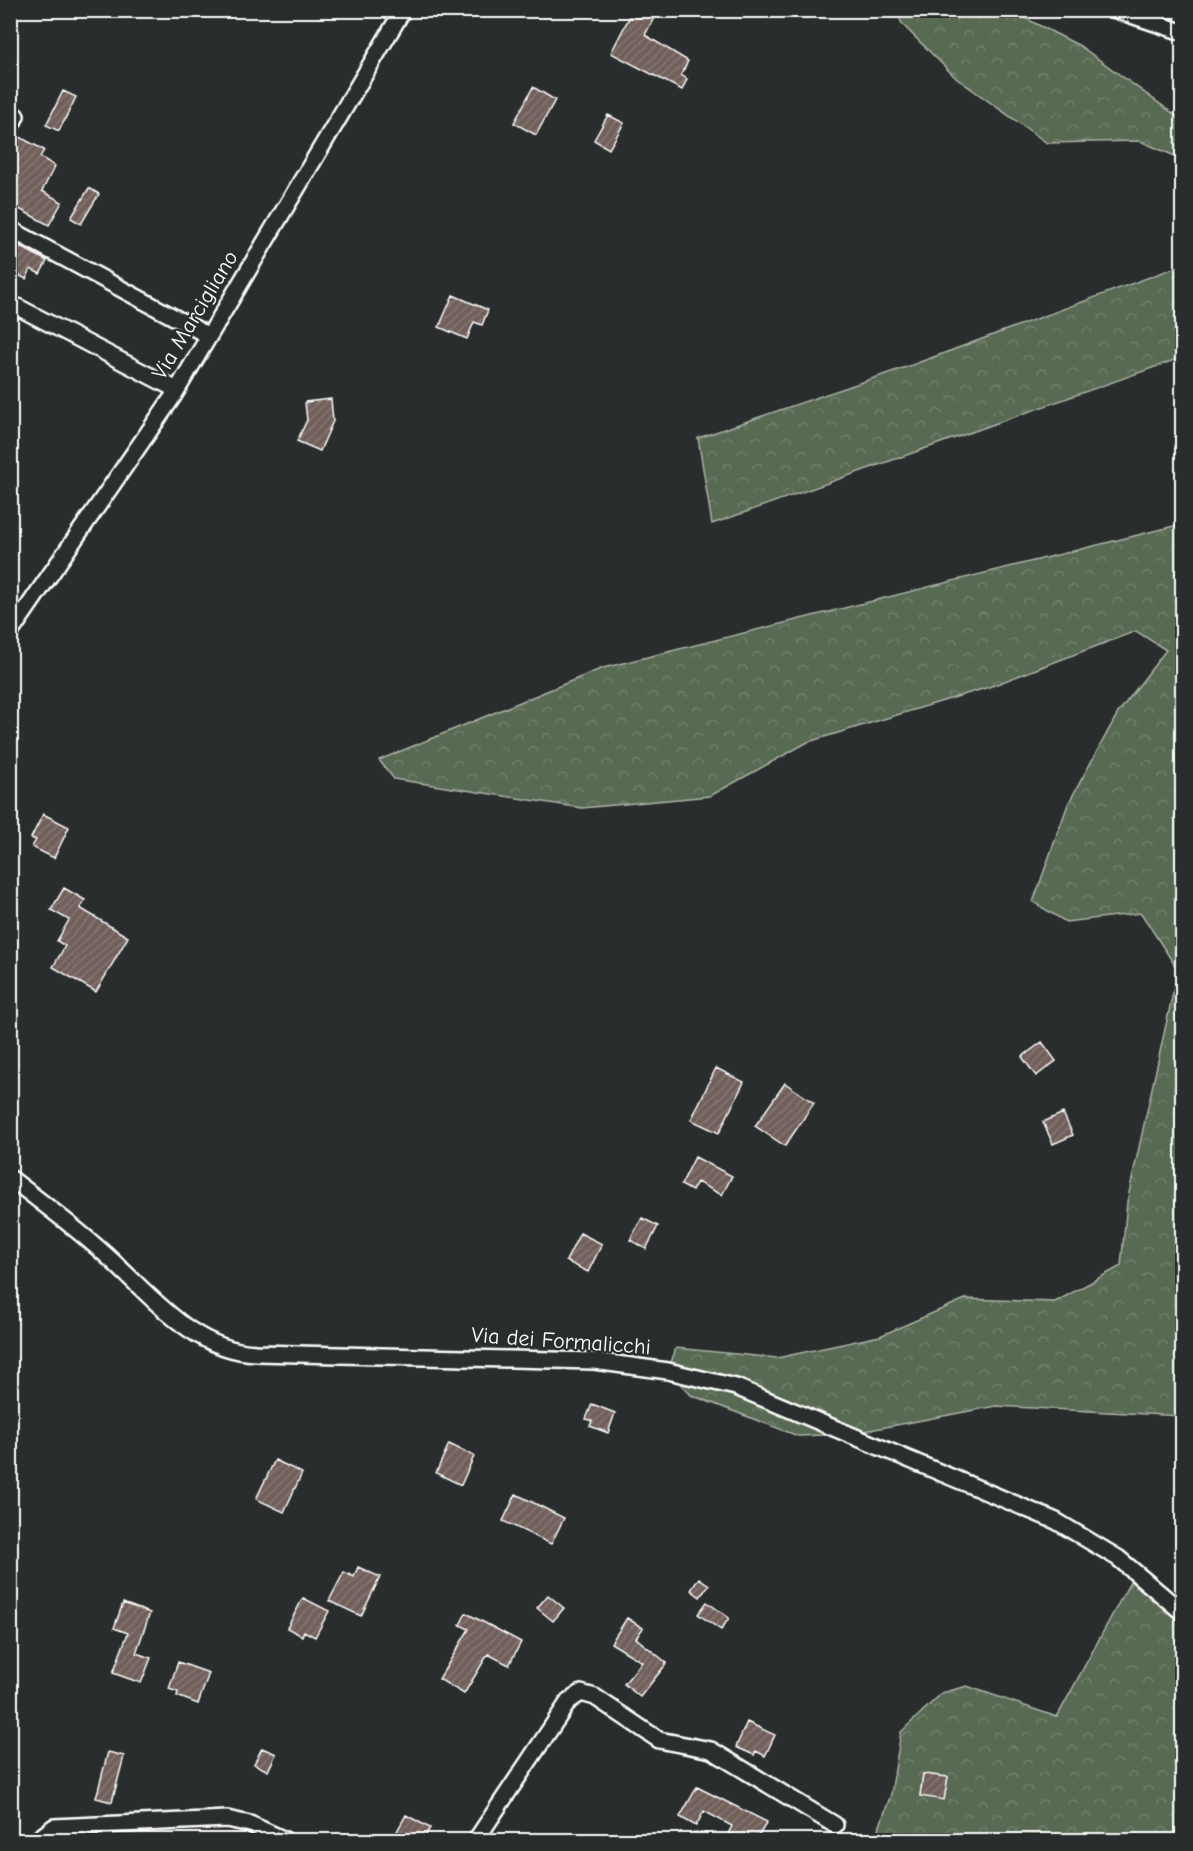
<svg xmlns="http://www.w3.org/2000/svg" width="1193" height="1851" viewBox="0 0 1193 1851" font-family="'Comic Neue',sans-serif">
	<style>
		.forest { fill: url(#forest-crowns); stroke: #acb4a9; stroke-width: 1.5; fill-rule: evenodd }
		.building { fill: url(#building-hatch); stroke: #fff; stroke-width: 1.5 }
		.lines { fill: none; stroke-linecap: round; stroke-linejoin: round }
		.minor-casing { stroke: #fff; stroke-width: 20 }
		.minor { stroke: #2a2d2e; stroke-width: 15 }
		.labels { text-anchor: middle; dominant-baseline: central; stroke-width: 4.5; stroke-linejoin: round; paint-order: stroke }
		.street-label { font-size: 22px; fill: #fff; stroke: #2a2d2e }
	</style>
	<defs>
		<pattern id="forest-crowns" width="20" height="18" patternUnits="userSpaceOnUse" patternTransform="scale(1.5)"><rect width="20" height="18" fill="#596a53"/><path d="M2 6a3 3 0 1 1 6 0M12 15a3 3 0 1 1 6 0" fill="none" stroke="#72806d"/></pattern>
		<pattern id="building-hatch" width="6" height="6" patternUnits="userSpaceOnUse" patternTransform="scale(1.5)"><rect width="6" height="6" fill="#715f5a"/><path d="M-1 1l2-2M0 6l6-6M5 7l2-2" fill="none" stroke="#867773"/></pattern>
	</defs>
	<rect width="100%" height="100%" fill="#2a2d2e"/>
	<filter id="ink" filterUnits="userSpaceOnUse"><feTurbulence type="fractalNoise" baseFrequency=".0167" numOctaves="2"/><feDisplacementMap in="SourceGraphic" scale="12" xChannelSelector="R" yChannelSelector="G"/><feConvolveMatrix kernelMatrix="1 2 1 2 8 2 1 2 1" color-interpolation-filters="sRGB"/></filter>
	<g filter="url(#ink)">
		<path class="forest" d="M897,11H1011L1080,46L1182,120V159L1140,141L1047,143L956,78L902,24Z
			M1182,265V343L1175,360L712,524L698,438L912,365Z
			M1182,524V1416L996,1406L849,1434L798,1436L691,1395L668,1371L676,1348L777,1358L880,1336L965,1299L1055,1302L1121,1266L1127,1202L1178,970L1141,913L1066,922L1033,902L1068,804L1118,713L1166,650L1136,631L989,687L808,742L710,796L582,808L394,779L379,760L603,668Z
			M1136,1571L1182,1612V1840H875L891,1794L901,1732L942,1693L967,1686L1057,1717ZM923,1774L947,1778L920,1796Z"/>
		<path class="building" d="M633,10H658L645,35L688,61L681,75L687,79L682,90L611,53Z
			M533,87L555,100L536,135L514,123Z
			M63,91L76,97L59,131L46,125Z
			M608,115L624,123L609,149L594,140Z
			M16,135L44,150L40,157L55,166L42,191L62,202L49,225L10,204V146Z
			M89,188L99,194L81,224L71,218Z
			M10,241L47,261L40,274L31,269L26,279L10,271Z
			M453,295L488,310L482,325L474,322L467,339L439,327Z
			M331,399L333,421L320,451L297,441L307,420L305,402Z
			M43,814L69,827L54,858L32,847L36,840L31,838Z
			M64,888L85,900L80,908L128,937L96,992L53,967L65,946L57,941L69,920L51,910Z
			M1042,1042L1056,1061L1036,1076L1022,1057Z
			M716,1068L744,1082L719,1133L691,1120Z
			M785,1083L814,1103L785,1146L755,1126Z
			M1063,1113L1073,1135L1053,1144L1043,1122Z
			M695,1157L732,1176L722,1195L697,1182L692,1191L681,1185Z
			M642,1218L658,1226L646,1249L630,1240Z
			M580,1233L602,1244L588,1272L566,1261Z
			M592,1404L615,1413L608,1433L590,1426L592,1421L586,1419Z
			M449,1444L474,1456L461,1485L436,1473Z
			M275,1460L302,1473L284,1512L256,1499Z
			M516,1494L564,1518L551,1544L503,1521Z
			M358,1567L380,1577L361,1616L329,1601L344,1572L354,1577Z
			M699,1578L709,1585L700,1597L691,1590Z
			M548,1595L564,1608L553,1621L537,1608Z
			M303,1598L329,1611L315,1637L304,1631L302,1636L287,1628Z
			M707,1602L729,1618L721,1630L698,1614Z
			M123,1603L150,1613L136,1653L151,1658L141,1683L113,1673L128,1633L114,1628Z
			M466,1613L521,1642L509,1665L488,1654L464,1694L439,1679L469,1629L460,1625Z
			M627,1618L643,1628L636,1638L667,1663L640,1697L624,1684L642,1662L611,1643Z
			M178,1662L209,1673L198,1704L177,1696L178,1692L169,1689Z
			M747,1722L775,1735L765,1756L756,1751L754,1755L736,1747Z
			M262,1748L276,1754L268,1771L254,1764Z
			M108,1752L124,1756L112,1802L96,1798Z
			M923,1774L948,1777L944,1800L920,1796Z
			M697,1787L767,1822L756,1840H740L728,1834L732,1826L704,1811L696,1826L680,1817Z
			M406,1815L430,1828L423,1840H406L395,1835Z"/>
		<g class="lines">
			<defs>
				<path id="minor" d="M1116,10L1182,32
					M10,128L16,116
					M10,229L209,336
					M10,303L177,390
					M10,633L174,395L403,10
					M10,1178C43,1203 76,1228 107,1256C151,1295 192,1350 256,1353L594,1361L668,1371L736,1387L1056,1521L1118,1558L1182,1612
					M37,1840L54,1827L227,1819L250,1824L285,1840
					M476,1840L569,1701L581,1693L595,1697L659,1740L711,1750L835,1825"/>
			</defs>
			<use href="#minor" class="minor-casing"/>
			<use href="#minor" class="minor"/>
		</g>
	</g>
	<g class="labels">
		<g class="street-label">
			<text transform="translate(195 315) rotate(-59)">Via Marcigliano</text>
			<text transform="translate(561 1341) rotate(4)">Via dei Formalicchi</text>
		</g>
	</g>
	<rect width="1193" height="1851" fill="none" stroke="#2a2d2e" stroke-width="36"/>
	<rect x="18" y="18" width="1157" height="1815" fill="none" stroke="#fff" stroke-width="2" filter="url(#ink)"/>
</svg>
